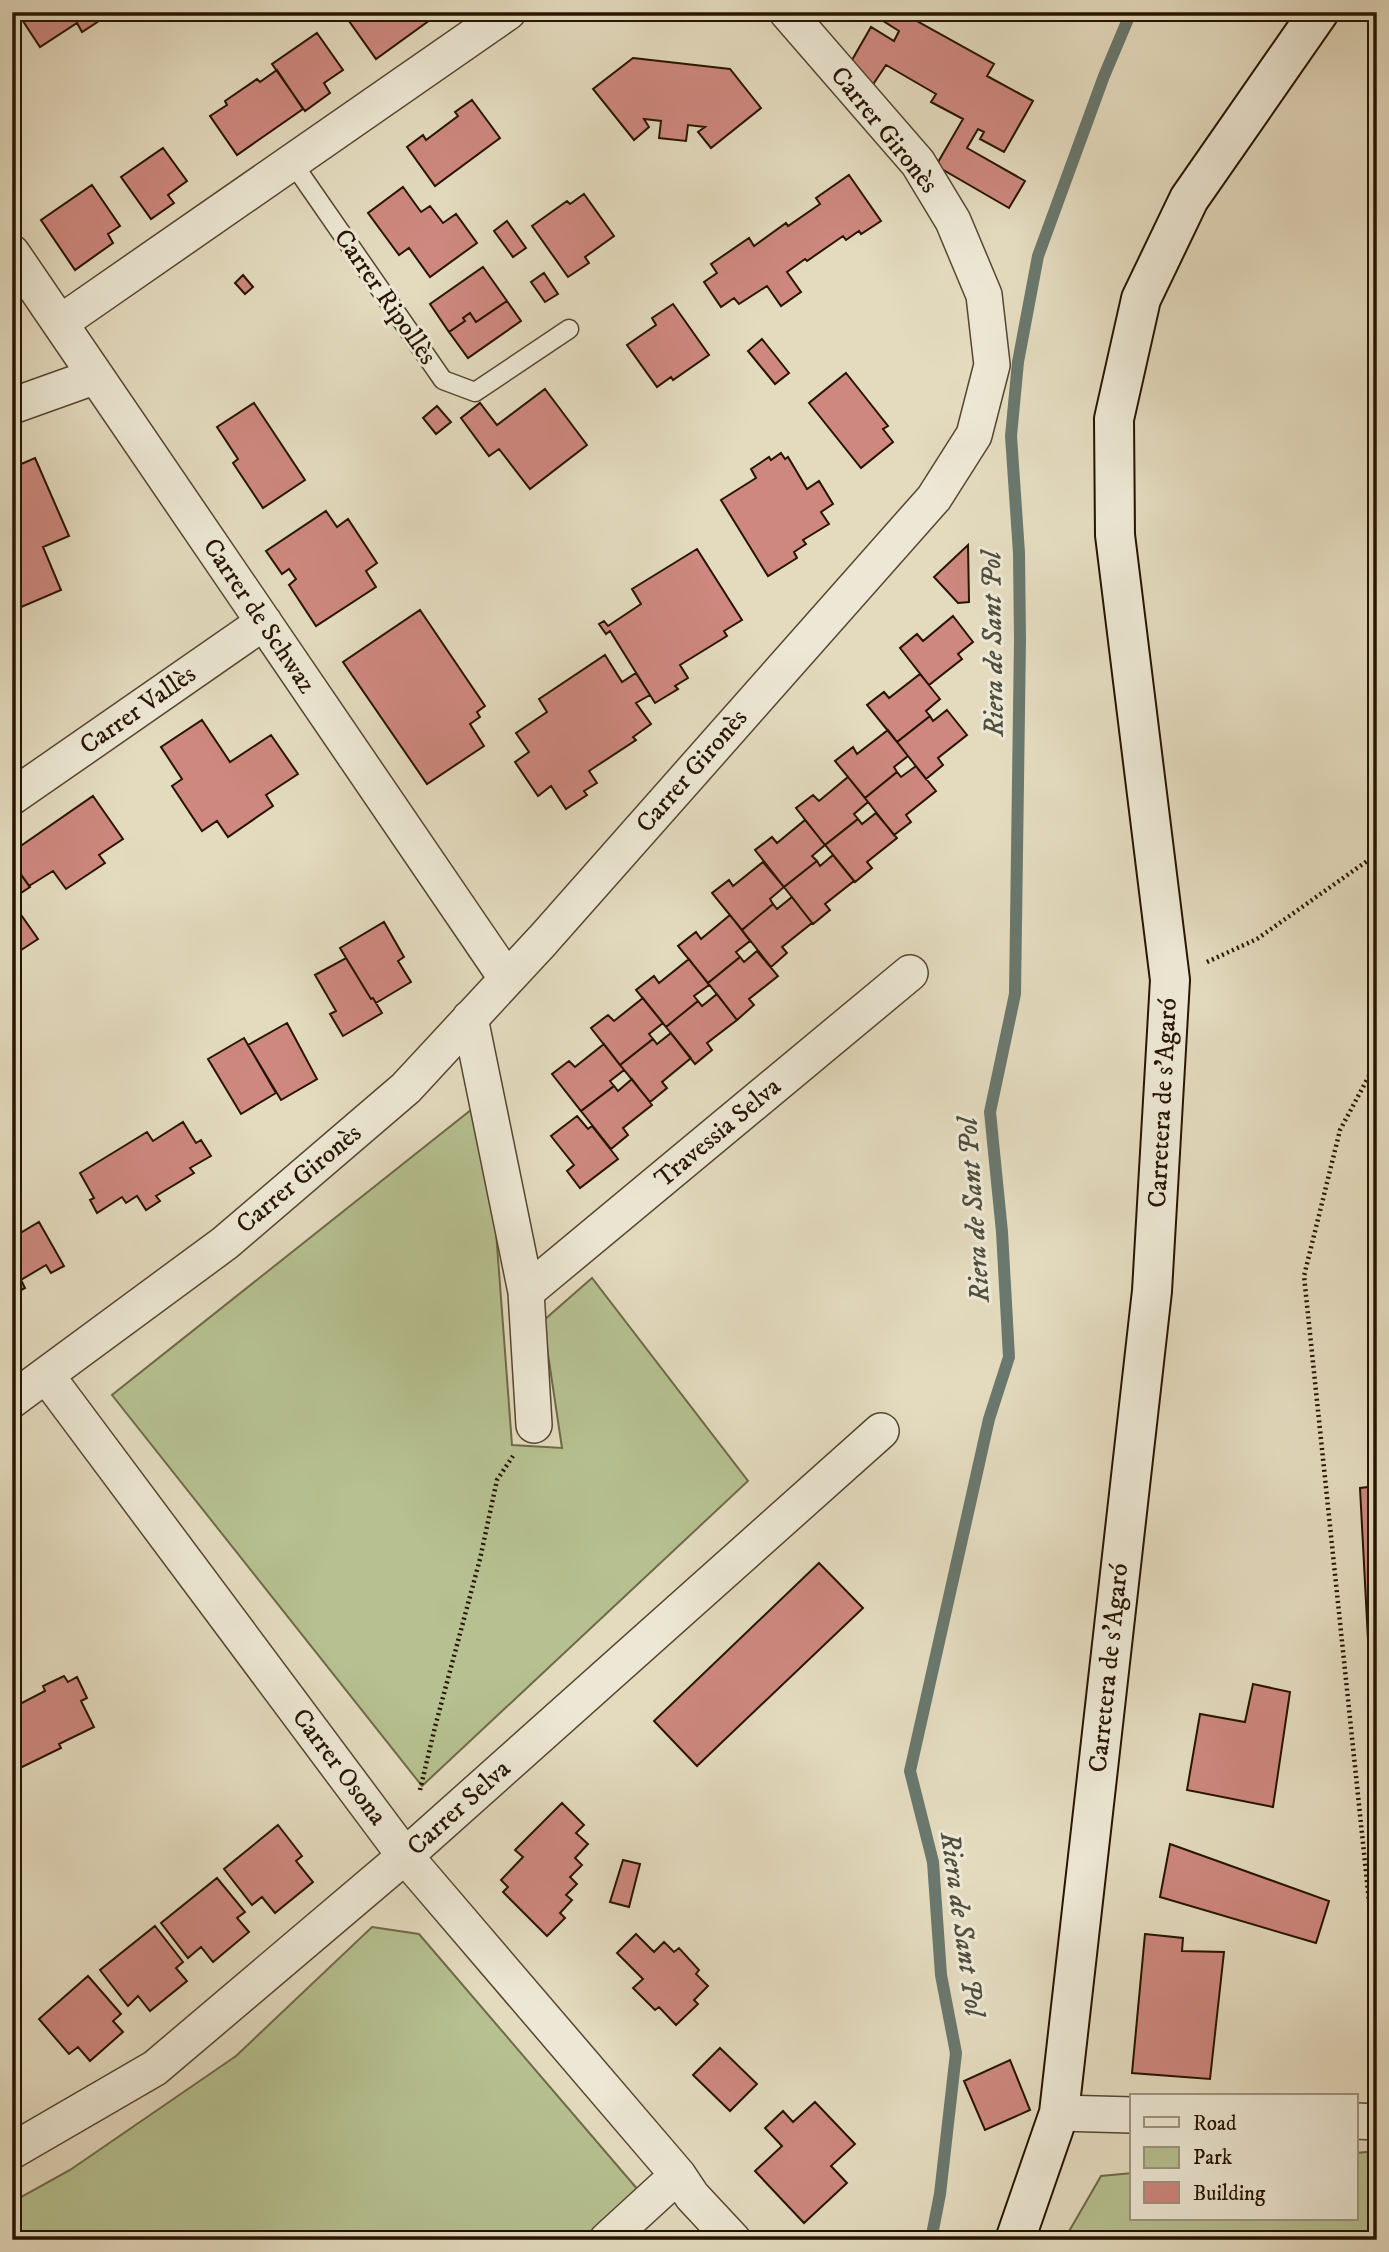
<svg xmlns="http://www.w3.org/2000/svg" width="1389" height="2252" viewBox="0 0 1389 2252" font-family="'IM FELL DW Pica',serif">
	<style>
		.green { fill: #b6c090; stroke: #6e6a48; stroke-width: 2 }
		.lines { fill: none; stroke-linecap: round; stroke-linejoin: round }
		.stream { stroke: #6a786e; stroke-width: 12 }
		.building { fill: #ce887f; stroke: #271400; stroke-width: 2 }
		.lane-casing { stroke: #564630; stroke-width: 21 }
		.street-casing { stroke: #564630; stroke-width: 38 }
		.secondary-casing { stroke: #271400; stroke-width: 42 }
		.path { stroke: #271400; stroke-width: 4.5; stroke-dasharray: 2 3.5; stroke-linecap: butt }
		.lane { stroke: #ede8d5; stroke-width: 18 }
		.street { stroke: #ede8d5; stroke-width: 35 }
		.secondary { stroke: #ede8d5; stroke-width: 38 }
		.labels { text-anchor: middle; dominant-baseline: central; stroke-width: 6; stroke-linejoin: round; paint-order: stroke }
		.street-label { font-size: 26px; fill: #271400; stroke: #ede8d5 }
		.water-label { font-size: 28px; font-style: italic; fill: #4e4e40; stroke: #ede8d5 }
	</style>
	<rect width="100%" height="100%" fill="#e4dbbf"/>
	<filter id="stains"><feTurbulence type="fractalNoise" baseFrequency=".00286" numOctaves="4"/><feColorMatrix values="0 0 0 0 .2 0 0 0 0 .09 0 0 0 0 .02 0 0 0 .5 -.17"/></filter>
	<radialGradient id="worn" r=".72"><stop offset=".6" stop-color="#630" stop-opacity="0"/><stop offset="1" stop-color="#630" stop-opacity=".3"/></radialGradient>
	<path class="green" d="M486,1098L512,1445L562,1448L543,1321L592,1278L748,1481L422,1786L112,1395Z
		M372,1927L419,1934L639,2191L586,2240H12V2202L70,2170L236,2056Z
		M1377,2151V2240H1064L1101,2176L1132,2173V2219H1356V2153Z"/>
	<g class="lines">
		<path class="stream" d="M931,2240L940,2194L956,2053L941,1975L933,1862L910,1771L989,1419L1009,1357L1002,1232L990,1112L1015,994L1020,640L1019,553L1011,436L1018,362L1038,256L1104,76L1131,12"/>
	</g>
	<path class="building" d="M17,12H96L94,13L99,21L82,32L77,23L40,47Z
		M347,12H425L430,20L376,59L344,14Z
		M879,12H910L908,16L994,64L987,76L1033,101L1004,152L980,139L984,132L978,129L967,148L1025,181L1009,208L940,168L937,164L963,119L931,102L936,94L886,65L872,86L854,68L852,60L871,27L894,41L899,31L877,17Z
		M317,33L343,70L324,83L330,93L305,111L272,64Z
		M633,58L730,69L761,108L711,148L698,132L705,127L688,125L686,141L659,138L661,121L644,119L649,127L634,140L593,89Z
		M277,70L303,109L237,155L210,116L227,105L225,101L257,79L260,82Z
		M472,100L500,138L435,186L407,147L423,135L426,140L458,116L455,112Z
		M163,148L187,181L168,195L174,203L151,219L121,177Z
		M849,175L881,221L861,234L859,231L846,240L843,236L807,261L805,259L787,272L801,292L781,306L767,286L739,304L734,298L721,307L704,282L717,273L711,264L749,238L754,246L786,223L788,226L820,204L816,198Z
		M92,185L120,226L108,234L113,243L75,270L41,220Z
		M403,187L421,212L430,206L443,223L456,214L477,243L430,277L409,248L399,255L368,213Z
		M584,194L614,236L585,257L589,263L568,277L532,226L567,201L570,204Z
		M507,221L526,248L513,257L494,231Z
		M483,267L507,301L476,322L470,313L463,318L465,321L449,332L430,304Z
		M544,273L558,294L545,302L531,282Z
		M243,275L253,287L245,294L235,283Z
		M507,301L521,321L468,358L449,332L465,321L463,318L470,313L476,322Z
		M673,304L709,355L673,380L671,377L657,387L627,345L656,325L652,318Z
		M762,339L789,373L775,384L748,351Z
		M846,373L888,426L883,429L893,442L861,468L809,403Z
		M545,389L587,445L530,489L499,449L489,456L461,418L480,403L497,425Z
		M254,403L305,480L263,508L233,463L238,459L217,427Z
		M437,406L451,422L436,434L423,418Z
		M781,453L785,459L788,457L807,489L819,481L833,504L821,512L829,524L803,540L806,544L794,552L797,558L768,576L721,500L756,478L751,469L769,457L771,460Z
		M35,458L69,536L43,547L61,590L12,611V468Z
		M326,511L337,527L348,519L377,563L366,571L376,587L316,626L289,585L296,579L289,569L282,574L266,551Z
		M968,545L969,602L958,603L934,577Z
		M697,549L742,620L724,631L727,636L680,665L688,678L675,686L678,689L655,703L610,631L606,634L599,624L604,621L608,626L641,604L632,589Z
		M420,610L485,706L477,712L480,717L470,724L484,746L427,784L343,662Z
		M953,616L973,642L958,654L962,659L929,685L900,648L917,634L923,641Z
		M605,655L622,682L636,673L650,695L636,703L651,724L633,737L636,740L589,771L597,783L584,791L587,795L566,809L551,786L538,796L515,762L529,752L516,733L547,712L539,699Z
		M920,674L940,699L926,711L930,716L897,742L867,705L884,692L889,698Z
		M947,710L967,735L938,758L943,765L926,779L897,742L930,716L933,721Z
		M202,720L230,762L271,735L298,774L266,795L273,806L228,837L217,821L202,831L172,786L182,779L161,747Z
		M888,730L908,756L894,767L897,772L865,798L835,761L853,747L857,754Z
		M916,766L936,791L906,815L911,822L894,835L865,798L897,772L901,777Z
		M848,777L868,802L854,814L858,819L825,845L796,808L813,795L819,801Z
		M93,796L123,839L99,855L105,863L66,889L53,871L29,886L12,862V852Z
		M876,813L897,838L867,862L872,868L855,882L825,845L858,819L862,824Z
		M805,820L825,845L812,856L817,861L784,887L755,850L772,837L777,843Z
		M833,855L854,881L825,904L830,910L813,924L784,887L817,861L820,866Z
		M12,862L30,887L12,899Z
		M763,862L784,887L770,899L773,904L742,930L712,893L729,880L733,886Z
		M792,897L812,923L782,947L787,953L771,967L742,930L773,904L777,909Z
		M12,902L38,939L12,956Z
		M730,915L750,941L736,952L740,957L708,983L678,946L696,932L701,939Z
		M384,922L404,957L398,961L411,982L376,1003L373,998L371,999L340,948Z
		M757,951L778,976L749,999L754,1005L737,1020L708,983L740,957L744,962Z
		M346,958L371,999L373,998L382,1013L343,1036L330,1014L336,1011L315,975Z
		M689,959L709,985L694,996L698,1001L666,1027L636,990L654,976L659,983Z
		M717,994L737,1020L707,1043L712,1050L695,1064L666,1027L698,1001L702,1006Z
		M643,998L663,1023L649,1034L653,1039L620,1065L591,1028L608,1015L614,1021Z
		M287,1023L317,1079L281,1100L248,1045Z
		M671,1033L691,1058L662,1082L667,1088L650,1102L620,1065L653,1039L657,1044Z
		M244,1038L276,1093L241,1114L208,1059Z
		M604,1044L624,1070L610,1081L614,1086L581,1111L552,1074L569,1061L575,1067Z
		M632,1079L652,1105L623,1128L628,1135L611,1149L581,1111L614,1086L618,1091Z
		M577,1116L588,1129L592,1126L618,1159L580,1188L567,1171L574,1165L551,1136Z
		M183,1122L196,1143L201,1140L211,1156L190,1168L194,1173L156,1196L160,1201L146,1210L137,1196L126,1203L122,1197L97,1213L90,1200L94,1198L80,1173L147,1132L153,1141Z
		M39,1222L64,1266L51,1273L46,1265L21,1280L25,1288L12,1295V1238Z
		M1377,1486V1659H1369L1360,1488Z
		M819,1563L863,1608L697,1766L654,1721Z
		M64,1676L68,1682L77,1677L87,1698L81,1701L94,1727L59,1744L61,1748L12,1772V1708L45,1691L43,1686Z
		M1253,1684L1290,1692L1273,1807L1187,1790L1200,1714L1245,1722Z
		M562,1803L584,1825L576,1833L588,1844L575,1858L582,1865L570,1877L577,1884L566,1895L572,1900L560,1913L565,1918L547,1936L503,1892L508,1887L501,1880L523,1857L515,1850Z
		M278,1825L302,1856L296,1861L313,1882L275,1913L262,1897L252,1905L224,1869Z
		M1170,1844L1329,1901L1316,1943L1160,1897Z
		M623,1860L640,1864L629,1907L610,1902Z
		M217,1878L245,1912L237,1918L249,1932L213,1962L201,1947L188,1958L161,1923Z
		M155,1926L183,1962L176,1968L187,1981L150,2011L138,1996L128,2006L100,1970Z
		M636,1934L654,1952L664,1942L674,1952L679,1948L699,1970L696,1974L708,1986L694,2000L698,2004L676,2025L659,2007L655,2010L633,1988L643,1979L617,1953Z
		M1145,1934L1183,1938L1182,1951L1224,1952L1210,2079L1132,2073Z
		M88,1976L121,2014L113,2021L123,2032L90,2061L78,2047L69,2054L39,2019Z
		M720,2048L757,2084L730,2111L693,2075Z
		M1010,2060L1030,2110L985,2130L964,2081Z
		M815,2102L855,2144L831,2166L847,2183L804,2223L755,2171L782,2146L765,2128L783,2111L793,2122Z"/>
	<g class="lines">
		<defs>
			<path id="lane" d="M292,162L443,380L475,392L569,329"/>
			<path id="street" d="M12,253L507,979
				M60,323L508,12
				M12,406L96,376
				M12,797L264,622
				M470,1018L526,1292L534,1425
				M526,1292L910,973
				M46,1375L405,1856L678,2175L692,2196L733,2240
				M12,1400L225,1243L406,1088L543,940L934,498L974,435L992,365L984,295L953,221L918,163L787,12
				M1059,2113L1132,2115
				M1356,2121L1377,2122
				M12,2151L155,2068L405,1856L881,1431
				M607,2240L678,2175"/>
			<path id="secondary" d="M1015,2240L1059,2113L1152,1291L1170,980L1115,535L1114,419L1141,299L1189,199L1319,12"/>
		</defs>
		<use href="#lane" class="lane-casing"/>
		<use href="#street" class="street-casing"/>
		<use href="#secondary" class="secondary-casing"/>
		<path class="path" d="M1207,962L1257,939L1377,854
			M1377,1061L1340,1130L1304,1276L1377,1978
			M420,1790L435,1727L480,1559L497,1480L513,1456"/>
		<use href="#lane" class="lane"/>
		<use href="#street" class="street"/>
		<use href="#secondary" class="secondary"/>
	</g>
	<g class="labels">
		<g class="street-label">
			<text transform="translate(884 130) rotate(51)">Carrer Gironès</text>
			<text transform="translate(385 297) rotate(55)">Carrer Ripollès</text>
			<text transform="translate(259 616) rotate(56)">Carrer de Schwaz</text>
			<text transform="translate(138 710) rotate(-35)">Carrer Vallès</text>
			<text transform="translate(692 771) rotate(-49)">Carrer Gironès</text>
			<text transform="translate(1163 1103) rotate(-87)">Carretera de s'Agaró</text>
			<text transform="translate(718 1133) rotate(-40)">Travessia Selva</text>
			<text transform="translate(299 1179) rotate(-40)">Carrer Gironès</text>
			<text transform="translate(1109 1668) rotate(-84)">Carretera de s'Agaró</text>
			<text transform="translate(339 1767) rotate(53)">Carrer Osona</text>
			<text transform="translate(459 1808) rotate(-42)">Carrer Selva</text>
		</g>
		<g class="water-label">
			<text transform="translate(993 644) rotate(-91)">Riera de Sant Pol</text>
			<text transform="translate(974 1210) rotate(-94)">Riera de Sant Pol</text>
			<text transform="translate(962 1924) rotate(82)">Riera de Sant Pol</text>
		</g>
	</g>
	<rect width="1389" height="2252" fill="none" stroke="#e4dbbf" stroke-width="42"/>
	<rect x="14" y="14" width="1361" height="2224" fill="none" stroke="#271400" stroke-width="3.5"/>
	<rect x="21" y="21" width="1347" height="2210" fill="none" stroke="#271400" stroke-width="2"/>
	<rect x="1130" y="2094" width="228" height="126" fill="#ede8d5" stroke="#9e9380" stroke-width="2"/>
	<rect x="1144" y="2117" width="35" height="10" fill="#ede8d5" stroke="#9e9380" stroke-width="2"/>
	<text x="1193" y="2130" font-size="21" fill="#271400">Road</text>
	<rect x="1144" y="2147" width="35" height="21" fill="#b6c090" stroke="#9e9380" stroke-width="2"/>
	<text x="1193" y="2164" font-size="21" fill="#271400">Park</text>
	<rect x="1144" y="2182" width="35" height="21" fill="#ce887f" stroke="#9e9380" stroke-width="2"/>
	<text x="1193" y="2200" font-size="21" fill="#271400">Building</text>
	<rect width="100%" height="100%" filter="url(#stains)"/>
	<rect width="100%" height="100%" fill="url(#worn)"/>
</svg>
